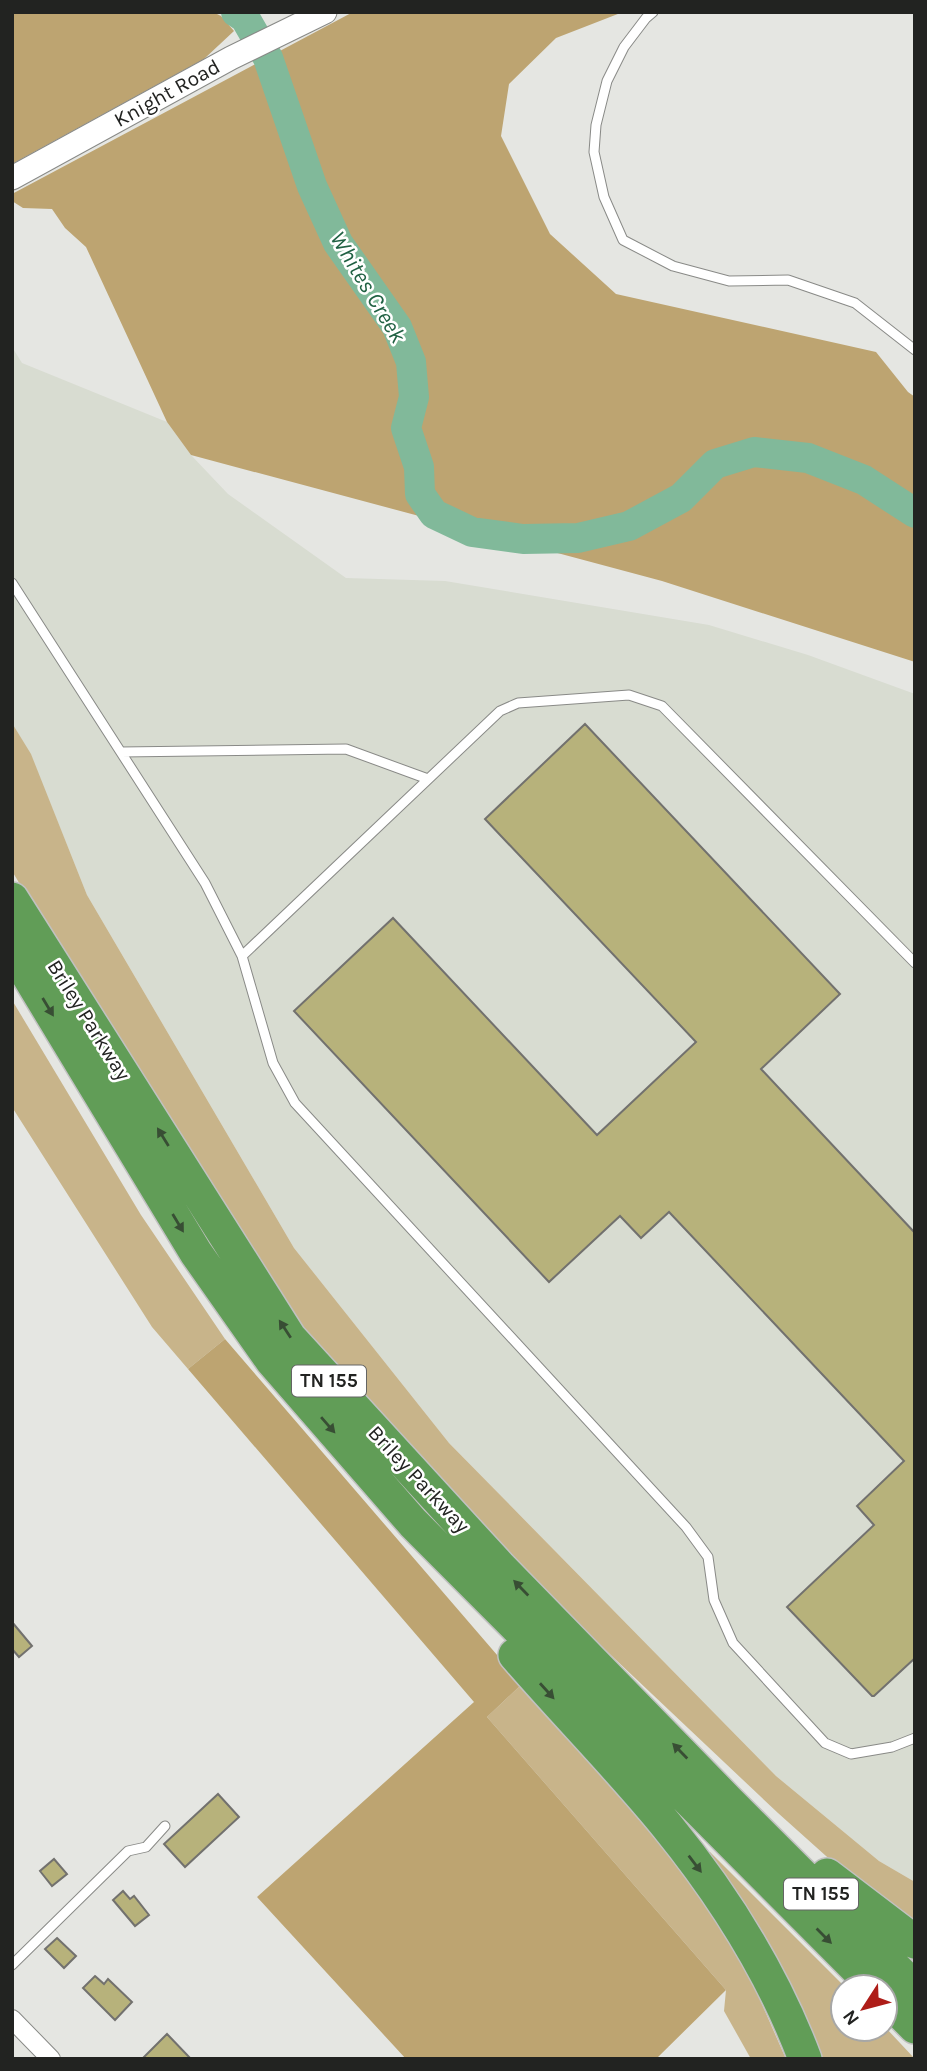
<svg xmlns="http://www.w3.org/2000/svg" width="927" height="2071" viewBox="0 0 927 2071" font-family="Karla,sans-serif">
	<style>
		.built { fill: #d8dcd1 }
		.green { fill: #c8b48a }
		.forest { fill: #bda471 }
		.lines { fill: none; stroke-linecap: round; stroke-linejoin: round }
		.river { stroke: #81b99a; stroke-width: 30 }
		.building { fill: #b7b27b; stroke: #72716e; stroke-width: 2 }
		.service-casing { stroke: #898a87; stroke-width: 11 }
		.minor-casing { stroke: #898a87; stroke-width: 20 }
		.tertiary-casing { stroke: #898a87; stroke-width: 25 }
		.motorway-casing { stroke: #c1c1c1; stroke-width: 36 }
		.service { stroke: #fff; stroke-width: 9 }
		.minor { stroke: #fff; stroke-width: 18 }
		.tertiary { stroke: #fff; stroke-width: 23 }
		.motorway { stroke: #619d57; stroke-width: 33 }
		.oneway { fill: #384e34 }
		.labels { text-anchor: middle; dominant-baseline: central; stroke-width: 5; stroke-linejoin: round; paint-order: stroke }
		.shield { fill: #fff; stroke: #646564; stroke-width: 2 }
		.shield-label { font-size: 19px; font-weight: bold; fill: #222321 }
		.street-label { font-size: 21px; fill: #222321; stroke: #fff }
		.water-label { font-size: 23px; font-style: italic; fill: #206143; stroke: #fff }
	</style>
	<rect width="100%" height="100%" fill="#e5e6e2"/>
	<path class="built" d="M12,347L22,363L167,422L191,455L228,494L346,578L445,581L709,625L808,655L915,694V1882L879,1861L776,1776L449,1443L294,1248L87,895L31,755L12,723Z"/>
	<path class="green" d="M12,723L31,754L87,895L294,1248L449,1443L776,1776L879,1861L915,1882V1926L864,1890L778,1813L526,1575L300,1332L212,1205L12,871Z
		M12,1000L141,1215L225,1339L188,1369L152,1327L12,1107Z
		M522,1684L671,1853L717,1917L754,1986L786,2059H751L724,2011L726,1990L487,1717Z
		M710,1852L845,1987H843V2029H885V2027L915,2059H815L701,1857Z"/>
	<path class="forest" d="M12,12H213L221,16L234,31L204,59L12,164Z
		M353,12H623L556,38L509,84L501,136L550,234L616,294L876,352L908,392L915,397V662L662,581L191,455L167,422L86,247L65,228L52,209L23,208L12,201V194Z
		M225,1339L522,1684L487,1717L726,1990L656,2059H406L257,1897L474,1702L188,1369Z"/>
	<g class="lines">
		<path class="river" d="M236,12L245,18L268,58L312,186L338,243L397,327L411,362L414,397L406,428L419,467L420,494L434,514L472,532L523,539L578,538L629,526L681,498L715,464L754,452L808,458L864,480L915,513"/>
	</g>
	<path class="building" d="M585,724L840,994L761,1069L915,1233V1658L874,1696H872L787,1607L874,1525L857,1506L904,1461L669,1212L641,1238L620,1216L549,1282L294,1011L393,918L597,1135L696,1042L485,819Z
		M12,1622L32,1646L19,1657L12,1649Z
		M218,1794L239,1817L185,1867L164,1844Z
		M54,1859L67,1874L52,1886L40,1871Z
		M123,1891L130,1899L134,1896L149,1915L135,1926L113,1900Z
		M57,1938L76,1956L64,1968L45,1949Z
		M95,1976L104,1984L108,1979L132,2002L115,2020L83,1988Z
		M167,2034L191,2059H142Z"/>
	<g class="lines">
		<defs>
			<path id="service" d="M653,12L646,18L624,47L607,81L596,125L594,152L604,197L623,240L673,266L729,281L788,280L855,303L915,350
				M12,583L205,883L242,956L273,1063L295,1103L686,1527L708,1557L714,1600L733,1643L825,1743L851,1754L892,1747L915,1738
				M121,752L346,749L428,779
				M242,956L500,711L518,703L629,695L662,706L915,963
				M12,1965L128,1851L146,1847L165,1826"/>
			<path id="minor" d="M12,2019L51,2059"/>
			<path id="tertiary" d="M12,178L231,58L325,12"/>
			<path id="motorway" d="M12,899L290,1338L499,1566L727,1800L915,1988
				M12,949L196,1253L272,1361L413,1523L875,1987
				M515,1655C565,1713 619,1767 667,1826C724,1896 773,1974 805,2059
				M827,1875L915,1942
				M885,1997L915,2027"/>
		</defs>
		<use href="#service" class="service-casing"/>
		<use href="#minor" class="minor-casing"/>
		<use href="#tertiary" class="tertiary-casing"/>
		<use href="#motorway" class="motorway-casing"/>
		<use href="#service" class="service"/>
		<use href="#minor" class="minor"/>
		<use href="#tertiary" class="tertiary"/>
		<use href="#motorway" class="motorway"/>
	</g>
	<defs><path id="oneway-solid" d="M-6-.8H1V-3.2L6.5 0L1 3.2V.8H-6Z" transform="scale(1.75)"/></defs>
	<g class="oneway">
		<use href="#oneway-solid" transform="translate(48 1007) rotate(59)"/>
		<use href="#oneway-solid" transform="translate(163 1137) rotate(-122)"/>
		<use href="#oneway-solid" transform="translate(178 1223) rotate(59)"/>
		<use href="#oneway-solid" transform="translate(285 1329) rotate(-123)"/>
		<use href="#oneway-solid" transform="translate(328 1425) rotate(49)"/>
		<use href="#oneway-solid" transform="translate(521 1588) rotate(-134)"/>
		<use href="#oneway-solid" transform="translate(547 1691) rotate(48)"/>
		<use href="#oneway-solid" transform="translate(680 1751) rotate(-134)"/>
		<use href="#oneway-solid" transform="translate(695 1864) rotate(53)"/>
		<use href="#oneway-solid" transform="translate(824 1936) rotate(45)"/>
	</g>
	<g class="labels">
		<g class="shield">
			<rect x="292" y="1365.5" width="74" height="31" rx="5"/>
			<rect x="784" y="1878.5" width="74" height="31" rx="5"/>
		</g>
		<g class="shield-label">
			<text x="329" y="1381">TN 155</text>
			<text x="821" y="1894">TN 155</text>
		</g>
		<g class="street-label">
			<text transform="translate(167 93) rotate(-29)">Knight Road</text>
			<text transform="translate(89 1020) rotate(58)">Briley Parkway</text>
			<text transform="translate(419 1479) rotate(47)">Briley Parkway</text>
		</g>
		<g class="water-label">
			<text transform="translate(368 287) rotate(59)">Whites Creek</text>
		</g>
	</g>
	<rect width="927" height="2071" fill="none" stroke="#222321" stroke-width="28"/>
	<g transform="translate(864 2008) rotate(234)"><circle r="33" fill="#ffffff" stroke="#a7a7a6" stroke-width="2"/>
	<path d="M0-5L12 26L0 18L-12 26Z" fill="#ae1d18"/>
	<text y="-10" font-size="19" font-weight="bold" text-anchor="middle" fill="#222321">N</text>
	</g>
</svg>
